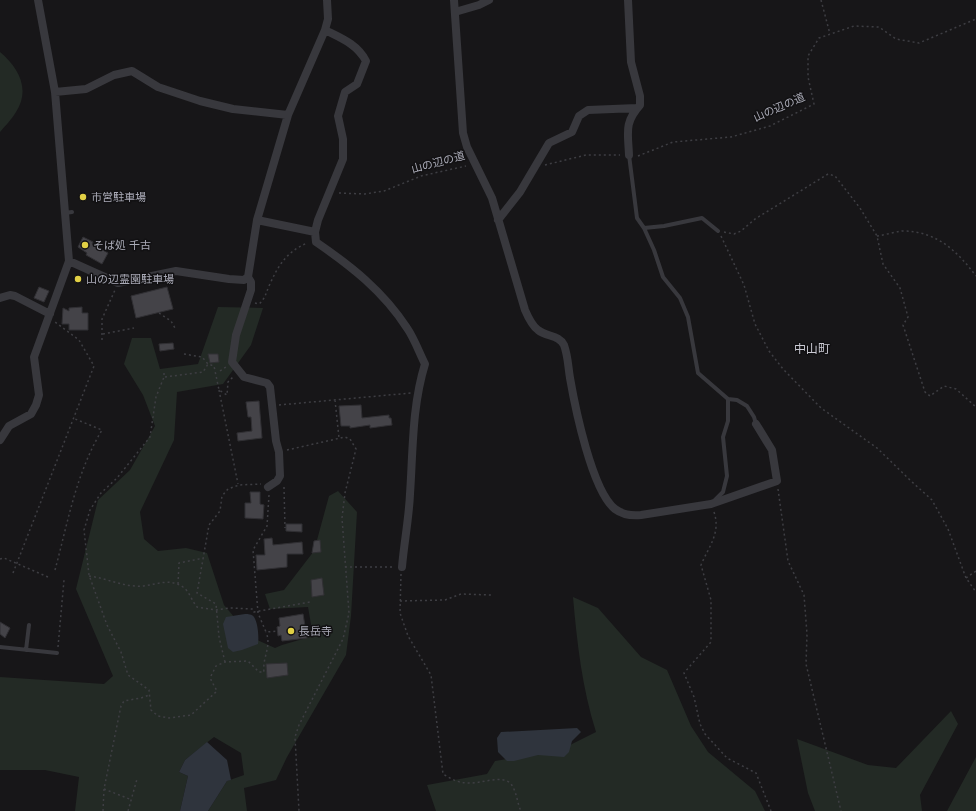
<svg xmlns="http://www.w3.org/2000/svg" width="976" height="811" viewBox="0 0 976 811" font-family="Poppins,'Noto Sans JP',sans-serif">
	<style>
		.green { fill: #232a25 }
		.water { fill: #2f343d }
		.building { fill: #444348; stroke: #313034 }
		.lines { fill: none; stroke-linecap: round; stroke-linejoin: round }
		.path { stroke: #3e3e43; stroke-width: 1.5; stroke-dasharray: 2 3; stroke-linecap: butt }
		.lane { stroke: #38383d; stroke-width: 4 }
		.street { stroke: #38383d; stroke-width: 8 }
		.poi-dot { fill: #e1d045; stroke: #121113; stroke-width: 1.5 }
		.labels { text-anchor: middle; dominant-baseline: central; stroke-width: 3; stroke-linejoin: round; paint-order: stroke }
		.street-label { font-size: 11px; fill: #aaabb7; stroke: #121113 }
		.poi-label { font-size: 11px; fill: #aaabb7; stroke: #121113; text-anchor: start }
		.neighbourhood-label { font-size: 12px; fill: #cacad3; stroke: #121113 }
	</style>
	<rect width="100%" height="100%" fill="#171618"/>
	<path class="green" d="M0,52C18,67 31,89 16,112C12,119 5,126 0,132Z
		M218,307L263,308L251,345L223,384L177,392L174,440L140,512L144,539L158,551L186,548L207,553L224,605L251,637L275,648L282,645L313,636L308,607L270,609L265,594L284,590L314,551L329,496L338,491L357,512L351,616L346,655L287,757L276,780L244,788L247,811H208L227,781L244,775L241,753L214,737L185,760L179,772L188,776L180,811H75L79,777L45,770H0V677L104,684L113,676L76,589L98,500L130,470L155,426L143,395L124,364L132,338H151L160,369L198,364Z
		M573,597L598,608L641,657L667,670L691,726L708,752L755,791L765,811H436L427,785L487,774L495,761L560,750L596,732C582,688 577,643 573,597Z
		M951,711L958,724L920,795L922,811H815L808,793L797,739L868,765L896,768Z
		M976,757V811H947Z"/>
	<path class="water" d="M245,614C248,614 252,614 254,617C258,623 259,637 258,644L242,650L233,652L228,648L223,624L226,617Z
		M577,728L581,732L572,741L569,752L564,757L538,755L514,761H507L498,752L497,738L501,732Z
		M207,742L227,760L231,780L227,781L208,811H180L188,776L179,772L185,760Z"/>
	<path class="building" d="M83,237L93,242L92,244L108,253L102,264L86,255L87,253L78,247Z
		M39,287L49,291L44,302L34,298Z
		M167,287L173,309L136,318L131,296Z
		M82,307V313H88V330H69V324H62L63,308L69,311V308Z
		M173,343L174,349L160,351L159,344Z
		M208,354H218L219,362L210,363Z
		M259,401L262,438L238,441L237,433L252,431L251,417H248L246,402Z
		M361,405L362,418L389,415V418H391L392,425L370,428V425L350,428V426H341L339,406Z
		M250,492H260V504L264,505L263,519L245,518V503H251Z
		M286,524H302V532L286,531Z
		M272,538L273,545L302,542L303,554H287V567L257,570L256,555H265L264,539Z
		M320,540L321,552L312,553L314,541Z
		M322,578L324,595L312,597L311,580Z
		M303,614L307,638L282,641L281,635L278,636L277,627L280,626L279,618Z
		M0,622L10,628L5,638L0,634Z
		M287,663L288,675L267,678L266,664Z"/>
	<g class="lines">
		<path class="path" d="M821,0L830,34
			M638,156L673,142L731,137L770,126L814,104L808,77V56L819,38L854,26L879,27L896,39L919,43L976,19
			M545,165L586,155H620
			M339,193L365,194L384,191L421,176L466,166
			M724,232L734,234L741,231L755,219L828,174L835,176L860,208L877,236L883,264L900,288L908,317L903,325L925,392L930,396L944,386L956,389L976,407
			M721,236L744,285L755,324L769,351L783,369L821,408L877,448L911,481L932,500L948,529L966,578L976,592
			M877,236C885,235 894,232 902,231C937,231 957,251 976,276
			M255,303L259,304C265,299 266,293 269,286C278,266 286,252 307,243
			M159,313L171,321L175,328
			M103,334L134,328
			M102,340V319L115,290
			M184,354L202,357L208,364L214,366L219,390L227,395L228,382L233,377
			M220,371L226,367
			M164,373V377L156,397L150,437L117,478L101,493L90,510L84,530L89,575L107,625L121,652L128,675L149,690L151,710L158,716L169,718L191,715L217,691L211,680V676L216,666L225,662L248,661L259,672H264C262,658 272,646 266,632
			M165,377L203,372L208,364
			M219,390L238,484
			M335,400L339,438
			M279,405L411,393
			M287,450L345,437L350,439L356,449L345,493L342,518L349,613L343,639L299,725L295,737L299,811
			M284,487L285,528
			M778,489L788,561L804,595L807,634L806,664L841,811
			M269,495L267,526L253,550L258,613L266,632L278,631
			M714,512C721,533 709,546 701,565L711,600V642L684,673L694,697L700,724L705,734L727,758L756,773L771,811
			M0,559L4,558L48,577
			M345,567H395
			M55,570C68,522 76,473 102,430L75,419
			M13,573L94,366L79,340L55,322
			M401,574L400,613L408,636L431,675L443,774C451,779 458,783 469,783C480,784 503,774 511,784C517,792 517,803 521,811
			M89,576C105,578 119,585 135,586C151,588 167,576 183,587C189,591 192,601 197,607L216,610L230,608L253,609L254,612L310,602
			M966,578L976,571
			M178,584L179,563L204,558
			M400,601L445,600L461,594L491,595
			M58,647L64,580
			M225,662L219,637L216,604L197,593L209,525L220,511L222,496L228,489L239,485L261,484
			M104,789L132,800
			M103,811L104,789L121,706L124,701L141,698L149,695
			M128,811L137,779"/>
		<path class="lane" d="M629,155L637,218L644,228L654,250L663,277L680,298L688,317L698,373L728,399L737,400L747,406L754,417L756,424
			M65,213L72,212
			M644,228L664,226L702,218L718,231
			M715,500L723,492L727,476L723,437L728,421V399
			M0,647L57,653
			M26,650L29,625"/>
		<path class="street" d="M454,0L463,133L467,147L492,198L525,310C528,317 532,326 538,330C547,337 559,335 564,345C568,356 568,366 570,378C575,407 592,491 615,509C623,515 631,516 641,515L711,504L777,481L772,450L756,424
			M628,0L631,62L640,96V105C624,123 628,132 629,155
			M455,12L479,5L489,0
			M325,30C341,38 357,44 366,61L357,84L345,92L338,116L343,139V159L318,220L315,232L316,242C351,266 383,291 407,328C414,338 419,352 425,364C412,406 413,450 410,494C409,518 404,543 402,567
			M55,92L86,89L114,75L132,71L158,87L200,101L233,109L288,115
			M257,220L315,232
			M498,220L520,192L549,143L572,132L579,116L588,110L637,108
			M69,261L118,283L176,271L229,279L244,280L248,277
			M248,277L257,220L288,115L325,30L328,19L327,0
			M248,277L251,282V290L236,335L232,362L244,377L267,383L270,387L276,441L279,452L280,476L277,481L268,487
			M0,298L10,295L15,296L50,314
			M0,440L9,426L31,414L36,405L39,395L34,357L69,261L55,92L38,0"/>
	</g>
	<g class="poi-dot">
		<circle cx="83" cy="197" r="4"/>
		<circle cx="85" cy="245" r="4"/>
		<circle cx="78" cy="279" r="4"/>
		<circle cx="291" cy="631" r="4"/>
	</g>
	<g class="labels">
		<g class="street-label">
			<text transform="translate(779 107) rotate(-24)">山の辺の道</text>
			<text transform="translate(438 162) rotate(-15)">山の辺の道</text>
		</g>
		<g class="poi-label">
			<text x="91" y="197">市営駐車場</text>
			<text x="93" y="245">そば処 千古</text>
			<text x="86" y="279">山の辺霊園駐車場</text>
			<text x="299" y="631">長岳寺</text>
		</g>
		<g class="neighbourhood-label">
			<text x="812" y="348">中山町</text>
		</g>
	</g>
</svg>
